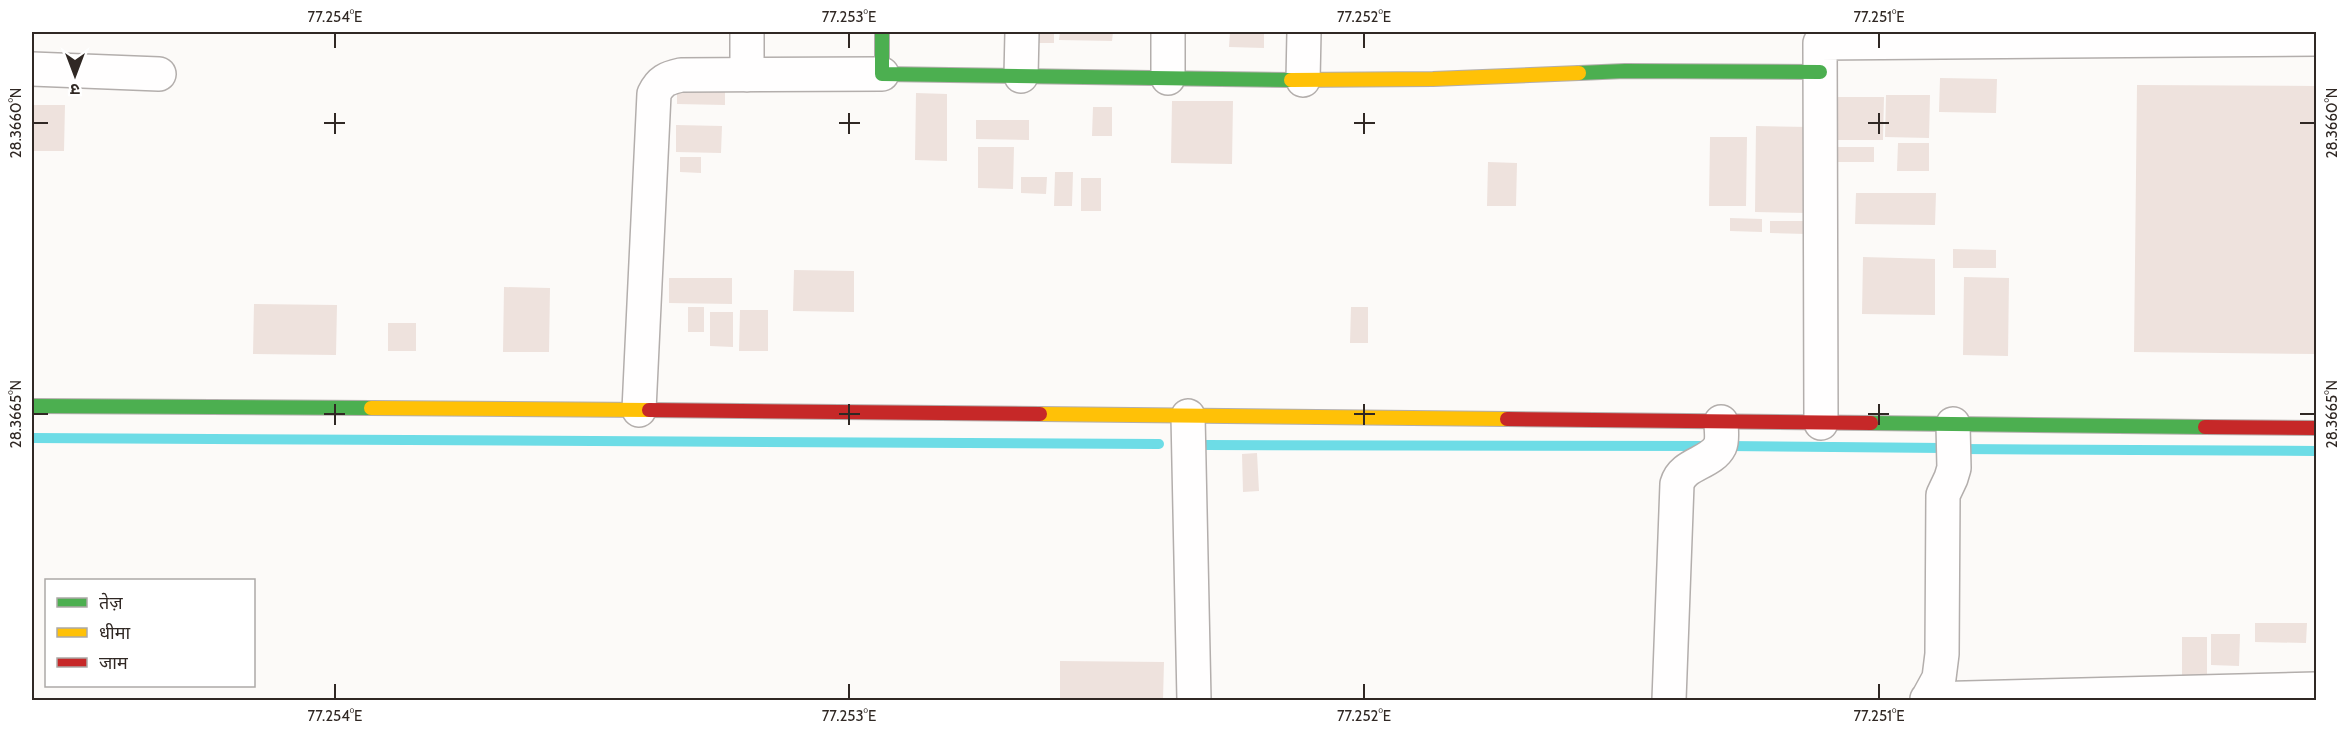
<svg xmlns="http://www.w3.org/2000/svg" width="2348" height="732" viewBox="0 0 2348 732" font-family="Cabin,'Noto Sans Devanagari',sans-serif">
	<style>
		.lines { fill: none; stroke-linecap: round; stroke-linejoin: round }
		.stream { stroke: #6ddce6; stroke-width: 10 }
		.building { fill: #eee2dd }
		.street-casing { stroke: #b3aeac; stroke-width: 36 }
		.fast-casing { stroke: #b3aeac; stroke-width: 16 }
		.slow-casing { stroke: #b3aeac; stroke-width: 16 }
		.jam-casing { stroke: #b3aeac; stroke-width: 16 }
		.street { stroke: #fffefe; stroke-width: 33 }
		.fast { stroke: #4caf50; stroke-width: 14 }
		.slow { stroke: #ffc107; stroke-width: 14 }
		.jam { stroke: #c62828; stroke-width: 14 }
		.ticks { fill: none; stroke: #302824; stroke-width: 2 }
		.neatline { fill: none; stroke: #302824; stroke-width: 2 }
		.ticks-label { font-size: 15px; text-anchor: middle; fill: #302824 }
	</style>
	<rect width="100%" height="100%" fill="#fcfaf8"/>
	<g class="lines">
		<path class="stream" d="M32,438L1159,444
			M1206,445L1709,446
			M1728,446L1943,448
			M1961,449L2316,451"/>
	</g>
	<path class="building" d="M1034,32H1054V43H1034Z
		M1060,32H1113L1112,41L1059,40Z
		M1230,32H1264V48L1229,47Z
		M1940,78L1997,79L1996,113L1939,112Z
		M677,82H725V105L677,104Z
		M2137,85L2316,86V354L2134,352Z
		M916,93L947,94V161L915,160Z
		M1886,95H1930L1929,138L1885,137Z
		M1826,97H1884L1883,140H1825Z
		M1172,101H1233L1232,164L1171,163Z
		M32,105H65L64,151H32Z
		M1093,107H1112V136H1092Z
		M976,120H1029V140L976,139Z
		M676,125L722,126L721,153L676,152Z
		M1756,126L1809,127L1808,213L1755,212Z
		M1710,137H1747L1746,206H1709Z
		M1898,143H1929V171H1897Z
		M978,147H1014L1013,189L978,188Z
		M1834,147H1874V162H1834Z
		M680,157H701V173L680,172Z
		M1488,162L1517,163L1516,206H1487Z
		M1055,172H1073L1072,206H1054Z
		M1021,177H1047L1046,194L1021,193Z
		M1081,178H1101V211H1081Z
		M1856,193H1936L1935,225L1855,224Z
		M1730,218L1762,219V232L1730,231Z
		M1770,221H1806V234L1770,233Z
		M1953,249L1996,250V268H1953Z
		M1863,257L1935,259V315L1862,314Z
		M794,270L854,271V312L793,311Z
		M1964,277L2009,278L2008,356L1963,355Z
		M669,278H732V304L669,303Z
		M504,287L550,288L549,352H503Z
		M254,304L337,305L336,355L253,354Z
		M688,307H704V332H688Z
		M1351,307H1368V343H1350Z
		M740,310H768V351H739Z
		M710,312H733V347L710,346Z
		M388,323H416V351H388Z
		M1257,453L1259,491L1243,492L1242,454Z
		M2255,623H2307L2306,643L2255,642Z
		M2211,634H2240L2239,666L2211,665Z
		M2182,637H2207V676H2182Z
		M1060,661L1164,662L1163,700H1060Z"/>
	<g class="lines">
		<defs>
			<path id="street" d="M1820,43L2316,39
				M1820,43L1821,423
				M32,69L159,74
				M747,75V32
				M1021,76L1022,32
				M1168,78V32
				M1303,80L1304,32
				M639,410L654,94C660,81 667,78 681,75L882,74
				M1188,416L1194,700
				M1927,699L2316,689
				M1669,700L1677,484C1683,463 1711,464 1720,446C1723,439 1721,430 1721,422
				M1927,700L1939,678L1942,654L1943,495L1951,478L1954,468L1953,424"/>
			<path id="fast" d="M882,32V74L1291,80
				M1579,73L1625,71L1820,72
				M32,406L371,408
				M1871,423L2205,427"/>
			<path id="slow" d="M1291,80L1433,79L1579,73
				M371,408L649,410
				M1040,414L1507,419"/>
			<path id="jam" d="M649,410L1040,414
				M1507,419L1871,423
				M2205,427L2316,428"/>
		</defs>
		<use href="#street" class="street-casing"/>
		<use href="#fast" class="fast-casing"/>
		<use href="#slow" class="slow-casing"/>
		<use href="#jam" class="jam-casing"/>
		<use href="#street" class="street"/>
		<use href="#fast" class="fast"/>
		<use href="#slow" class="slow"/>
		<use href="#jam" class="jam"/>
	</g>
	<path class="ticks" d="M335,33V48M849,33V48M1364,33V48M1879,33V48M335,113V134M849,113V134M1364,113V134M1879,113V134M33,123H48M324,123H345M839,123H860M1354,123H1375M1868,123H1889M2300,123H2315M335,404V425M849,404V425M1364,404V425M1879,404V425M33,414H48M324,414H345M839,414H860M1354,414H1375M1868,414H1889M2300,414H2315M335,684V699M849,684V699M1364,684V699M1879,684V699"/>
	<rect width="2348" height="732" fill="none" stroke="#ffffff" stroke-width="66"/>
	<rect x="45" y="579" width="210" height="108" fill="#ffffff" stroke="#aca9a7" stroke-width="1.5"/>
	<rect x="57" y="598" width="30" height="9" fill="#4caf50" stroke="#aca9a7" stroke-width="1.5"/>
	<text x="99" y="609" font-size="18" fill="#302824">तेज़</text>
	<rect x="57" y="628" width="30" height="9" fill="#ffc107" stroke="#aca9a7" stroke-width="1.5"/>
	<text x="99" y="639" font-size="18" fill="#302824">धीमा</text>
	<rect x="57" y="658" width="30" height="9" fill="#c62828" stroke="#aca9a7" stroke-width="1.5"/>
	<text x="99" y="669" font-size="18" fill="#302824">जाम</text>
	<g transform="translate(75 75) rotate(180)" stroke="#ffffff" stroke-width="4.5" paint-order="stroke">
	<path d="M0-4.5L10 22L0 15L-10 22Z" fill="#302824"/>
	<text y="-9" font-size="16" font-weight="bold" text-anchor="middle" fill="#302824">उ</text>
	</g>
	<rect x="33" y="33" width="2282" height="666" class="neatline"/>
	<g class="ticks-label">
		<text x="335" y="22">77.254°E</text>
		<text x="849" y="22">77.253°E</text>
		<text x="1364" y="22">77.252°E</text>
		<text x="1879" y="22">77.251°E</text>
		<text transform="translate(2332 123) rotate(-90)" y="5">28.3660°N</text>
		<text transform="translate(16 123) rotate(-90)" y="5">28.3660°N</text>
		<text transform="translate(2332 414) rotate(-90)" y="5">28.3665°N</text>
		<text transform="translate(16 414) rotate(-90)" y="5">28.3665°N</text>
		<text x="335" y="721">77.254°E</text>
		<text x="849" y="721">77.253°E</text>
		<text x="1364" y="721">77.252°E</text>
		<text x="1879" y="721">77.251°E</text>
	</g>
</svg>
